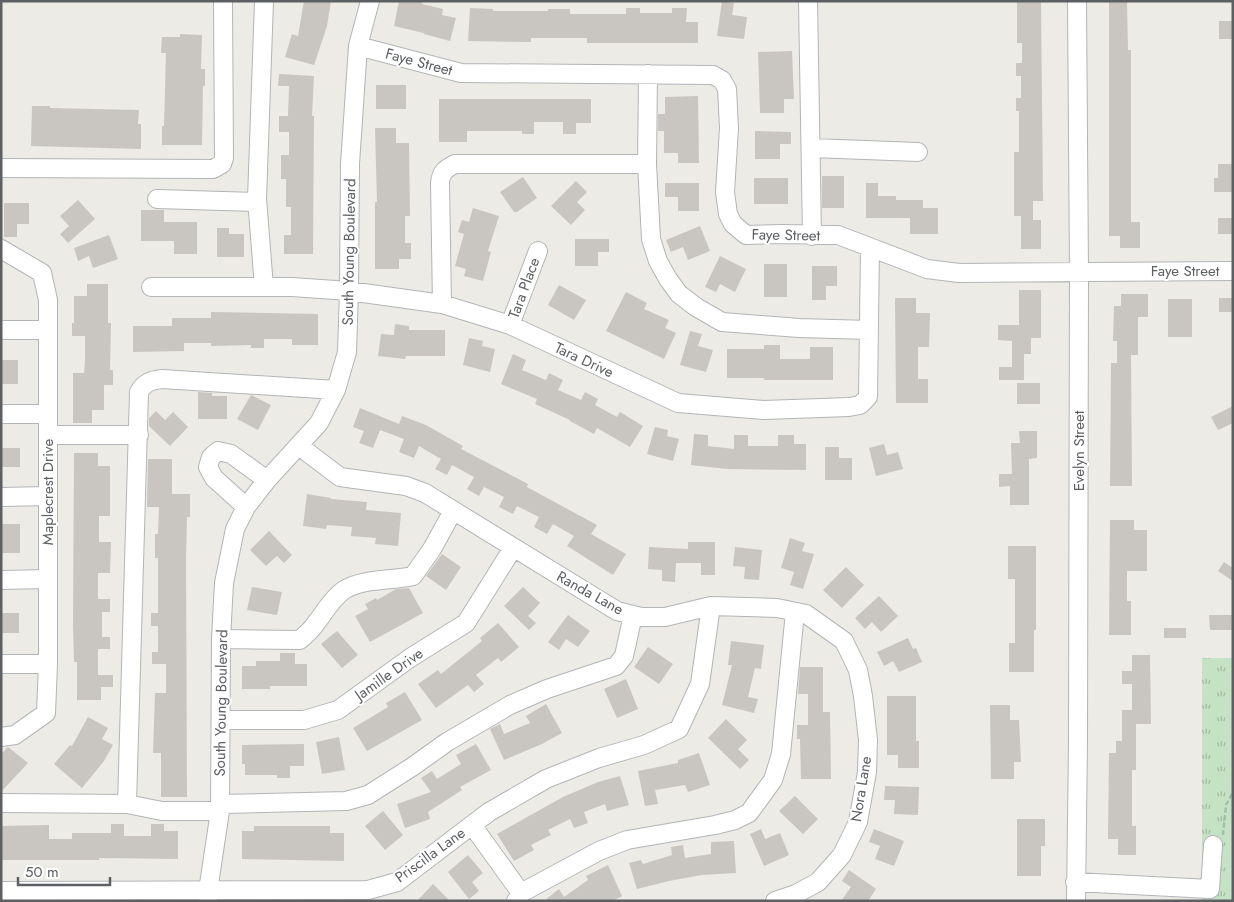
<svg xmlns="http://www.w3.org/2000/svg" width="1234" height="902" viewBox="0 0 1234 902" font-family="Jost,sans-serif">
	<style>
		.park { fill: url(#park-tufts) }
		.building { fill: #c9c6c1 }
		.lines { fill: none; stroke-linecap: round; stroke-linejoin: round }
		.minor-casing { stroke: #b2b5b8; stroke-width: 20 }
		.path { stroke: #9ec2a7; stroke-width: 2.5; stroke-dasharray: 5 2.5; stroke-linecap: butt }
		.minor { stroke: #fff; stroke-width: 18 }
		.labels { text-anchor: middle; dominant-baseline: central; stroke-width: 4; stroke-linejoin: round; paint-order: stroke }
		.street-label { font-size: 15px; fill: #5d6063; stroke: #fff }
	</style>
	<defs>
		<pattern id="park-tufts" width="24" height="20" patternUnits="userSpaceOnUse" patternTransform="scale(1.25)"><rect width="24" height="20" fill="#c5e2c4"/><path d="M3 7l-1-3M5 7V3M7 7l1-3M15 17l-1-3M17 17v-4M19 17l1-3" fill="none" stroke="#a3bba3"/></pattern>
	</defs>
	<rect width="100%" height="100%" fill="#edebe5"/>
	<path class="park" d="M1202,658H1233V901H1202Z"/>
	<path class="building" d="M304,1H331L327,26L314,65L285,57L292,34L298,36Z
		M399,1H422V4L443,9L442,15L456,18L450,41L424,34V33L394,26Z
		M722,1L734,3L732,15L747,17L744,39L717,36Z
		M1017,1H1041L1043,201H1033V220H1041V249H1021V216H1014V152H1019V111H1016V98H1021V76H1016V63H1022V43H1017Z
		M1109,1H1127L1128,50H1131V222H1140V248H1120V236H1109Z
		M470,8L493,9V11H548V9H570V14H626V8H640V13H672V8H687L686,22H698V43H587V38H531V42L468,41Z
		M1219,21H1233V39H1219Z
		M180,34L202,35L201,69H205V86H203L202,145H162V126H164L166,53H161L162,37H180Z
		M792,51L794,99H784V113H760L758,52Z
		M279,74L314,76L312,116H314L313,254H284V235H291V207H286V179H281V155H289V132H279V116H288L289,86H278Z
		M376,85H406V109H376Z
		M698,96L699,163H678V153H664V131H658V114H665V97Z
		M439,99H591V123H576V134H563V122H534V134H522V131H467V142H439Z
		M32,106H50V108L139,110L138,124H141V149L31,146Z
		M375,128H396V143H409L410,216H405V243H411V259H399V269H375V202H377Z
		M755,131L791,132V144H780V159H755Z
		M1218,164H1233V192H1214V178H1218Z
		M822,176H844V208H822Z
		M523,177L537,198L517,212H514L500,192Z
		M754,178H788V204H754Z
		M576,181L587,192L577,202L585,210L571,225L551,206Z
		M665,183H699V211H678V197H665Z
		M866,183H878V196H896V200H923V208H938V234H910V218H866Z
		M78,200L95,219L68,243L60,234L69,226L60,216Z
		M4,203H29V224H17V237H4Z
		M473,208L499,216L488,251L491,252L483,281L464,276L466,269L455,266L464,234L458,232L462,220L469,222Z
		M141,210H164V222H197V254H174V241H141Z
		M1218,218H1233V234H1218Z
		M700,226L710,251L688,260L683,247L671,252L666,240Z
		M217,228H229V234H244V257H217Z
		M109,235L118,259L93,268L89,256L78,261L74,248Z
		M575,239H609V252H598V266H575Z
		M720,256L746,269L735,292L720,284L716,292L705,287Z
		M764,264H787V297H764Z
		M812,266H837V286H826V300H812Z
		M87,284H108V323H111L110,370H113V385H104V410H92V423H73V373H84L85,361V336H72V323H74V296H87Z
		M559,285L586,300L574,320L548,305Z
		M1019,290H1041V338H1031V354H1024V380H999V367H1012V341L998,340V325H1019Z
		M626,292L647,303L644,309L669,320L665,328L676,333L664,359L606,331Z
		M1121,294H1148V317H1138V355H1131L1132,486H1110L1111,363H1117V341H1113L1114,306H1121Z
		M895,298H916V313H930L929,347H918V379H928V403H896Z
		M1219,298H1233V312H1219Z
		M1168,299H1192V337H1168Z
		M211,312L318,314V345H292V339H264V348H251V345L211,346V343H184V351L133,352V326H172V318H211Z
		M395,324L409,326V330H445V356H406L405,359L378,356L381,334L394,335Z
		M690,331L702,334L698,346L713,350L706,372L680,365Z
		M469,338L483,341L482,346L495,349L490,372L463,365Z
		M764,345H780V359H810V347H833V380H764V378H727V349H764Z
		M513,354L526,360L522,370L546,380L549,373L563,380L558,390L581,400L585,392L598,399L595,405L617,417L620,412L643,426L630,447L597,428L594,434L570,421V420L535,404L537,399L501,384Z
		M1,360H18V384H1Z
		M1017,383H1040V404H1017Z
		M198,392L212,393V396H227V419H198Z
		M251,395L271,405L258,430L237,419Z
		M1233,406V423L1218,430L1211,417Z
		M360,408L399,424L402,416L426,425L463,446L461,449L528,484L527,487L597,525L591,534L626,554L613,575L567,546L574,536L553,524L547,534L534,527L539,517L517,506L513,514L499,507L504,497L484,487L479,496L467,489L474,477L452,465L447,475L435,469L441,459L419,446L414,458L399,452L404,439L380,430L373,448L359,443L364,431L353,427Z
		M156,411L165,420L173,412L188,427L170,446L149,426V418Z
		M655,427L668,430L667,436L679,439L673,461L647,454Z
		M1019,431H1037V458L1029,459V505H1010V486L999,487V474H1012L1011,443H1020Z
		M694,434L708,435V446L734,449V435H748V446H778V435H794V444H806V470L727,469L691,465Z
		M884,444L887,455L898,452L903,469L876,476L869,448Z
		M825,447H839V458H852V480H825Z
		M1,448H20V467H1Z
		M74,453H98V466H110V516H99V542H111L110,573H98V599H110V612H102V637H110V649H98V675H113V687H101V700H77V662H74L73,624Z
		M148,459H172V494H190V517H187L186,558L187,797H161V753H153L155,693H166V664H152V652H158V626H151V613H158V558H155V534H158L159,507H147Z
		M307,494L331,498V499L367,502L366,510L401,513L398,546L375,544L376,538L351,536L352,527L327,525L326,529L303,526Z
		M1110,520H1134V530H1147V571H1127V601H1131V635H1109Z
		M1,524H20V553H1Z
		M269,531L292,555L284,563L277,556L266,566L250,550Z
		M790,538L805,543L802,551L814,554L803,589L790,585L794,572L781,568Z
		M688,542H715V575H701V563H676L675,582L662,581V570L648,569L649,547L688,549Z
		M1008,546H1036V630H1034V672H1009V643H1015V579H1008Z
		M735,547L762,550L759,580L744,579L745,567L733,566Z
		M442,554L461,567L446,590L426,576Z
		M1224,562L1233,568V581L1218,571Z
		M846,567L864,585L842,608L823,590Z
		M252,587L282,592L277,615L247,610Z
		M523,587L540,603L528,616L536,623L529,630L504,606Z
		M409,588L423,613L370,642L355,616L368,609L365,604L376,598L377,600L396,589Z
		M879,596L898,616L881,632L872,622L865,629L855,618Z
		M1,613H19V633H1Z
		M568,615L590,631L578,647L566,639L559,650L548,642Z
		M1209,615H1233V630H1210Z
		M498,623L519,647L501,662L498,658L476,675L484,684L474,692L468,685L436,708L418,684L438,670L441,674L482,641L480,638Z
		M1164,628H1186V638H1164Z
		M337,631L358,655L342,668L321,644Z
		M908,638L913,649L916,648L922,662L899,672L893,661L884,666L877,652Z
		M731,641L764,645L761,669L755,668L748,697L758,699L754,713L722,705L732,665H728Z
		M648,647L673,664L659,684L634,667Z
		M280,653H295V664H307V686H270V689H242V666H256V661H280Z
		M1132,655H1150L1151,724H1136V770H1132V826H1136V855H1118V839H1108L1109,753H1116V741H1122V710H1132V684H1122V671H1132Z
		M800,667H823V712H830L831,779H801L800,739H797V725H808V694H798Z
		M626,679L638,709L617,718L604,689Z
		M405,692L422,720L367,751L353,728L388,707L386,703Z
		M887,696H916V741H919V768H898V755H887Z
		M546,704L562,733L542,744L504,760L490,729L500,724L504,734L530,723L526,716Z
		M990,705H1010V720H1019L1021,762H1014V779H991Z
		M88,717L108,728L102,739L113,745L104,761L82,788L54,764L70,745L72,746Z
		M726,719L747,740L738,749L749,760L740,769L708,738Z
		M339,737L345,770L322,774L316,742Z
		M304,744V766H290V778H277V775H245V764H242V745Z
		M476,744L491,770L460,787L462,790L428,812L430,819L405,828L397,804L431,792L421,778L432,771L437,779L461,764L456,755Z
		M8,747L28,763L1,792V754Z
		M699,753L710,785L688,792L685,785L655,790L658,804L645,806L638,771L678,763V760Z
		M620,776L629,805L607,811L605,804L584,812L588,823L574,828L570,819L548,830L551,835L531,845L534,850L514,861L497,834L563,797L598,782Z
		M885,786L919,787L918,815L894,814L895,800H884Z
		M795,796L818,819L803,834L779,811Z
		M383,811L403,835L385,850L365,826Z
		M1017,819H1045V846H1041V876H1017Z
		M111,824H124V836H151V824H164V831H178V859L99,858V860H1V826L49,825V839H72V833H111Z
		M254,826H330V833H344V861L242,859V831H254Z
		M761,829L765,839L780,833L789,855L764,866L750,834Z
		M874,829L904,841L894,866L875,859L880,846L869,842Z
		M734,841L736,873L702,875L669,881L637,889L629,863L641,860L643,864L672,855L671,847L683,845L685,858L711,854V842Z
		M468,855L483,873L472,882L479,891L469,899L448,872Z
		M608,865L622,896L612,901H544L559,889L564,897L588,880L586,876Z
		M849,870L876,889L868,901H841L851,887L842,881Z
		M433,884L450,901H417Z"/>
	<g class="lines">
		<defs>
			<path id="minor" d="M808,1L812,236
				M358,46L461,73L713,75L722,80L727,89L729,128L725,192L728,214L733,224L746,235L783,234L838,235L927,269L959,273L1233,271
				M648,74L647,164L651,239L658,261L668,279L679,294L696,307L722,322L799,328L869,330
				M812,148L918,152
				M1,168L213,169L222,164L224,158L223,1
				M157,199L257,202
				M1,249L42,273L48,300V664L46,713L15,735L1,737
				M151,287H292L349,291L442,304L510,325L678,403L764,410L849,407L860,405L868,397L870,248
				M264,287L257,199L264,1
				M442,304L440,183C441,172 445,169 455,164H647
				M510,325L538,251
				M1,330H48
				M1,414H48
				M49,435H139
				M299,446L340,477L406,486L425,493L617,611L641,617H665L711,606L777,608L806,614L844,641L858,670L863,696L868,740L867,772L858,822L842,855L818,882L796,894L775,901
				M1,497L48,496
				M246,507L214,478L208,467L211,457L218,451L231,454L267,480
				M1,580L48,579
				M221,639L300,640C305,635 312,630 316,623C325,612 332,598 344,590C364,578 392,581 413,576L432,549L453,511
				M1,664H48
				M222,720H304L338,710L410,658L466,623L513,548
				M1,803L127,804L162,811H220
				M127,804L139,392C144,383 151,380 162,379L336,390
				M220,804L346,801L368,795L412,767L447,742L510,705L547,689L616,666L624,656L633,615
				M472,825L521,893
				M1075,882L1210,889L1213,845
				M1,891L368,890L397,882L489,812L546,779L599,758L644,745L679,729L700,684L711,606
				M208,901V891L220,811L221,639L224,583L235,529L246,507L267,480L319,423L336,390L347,352L349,291L350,164L358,46L370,1
				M516,901L521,893L599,851L627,840L715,825L735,820L749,813L773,780L781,754L795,612
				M1076,901L1078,741L1079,272L1077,1"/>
		</defs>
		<use href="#minor" class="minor-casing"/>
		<path class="path" d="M1223,835L1226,805L1233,792"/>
		<use href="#minor" class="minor"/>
	</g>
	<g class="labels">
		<g class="street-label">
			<text transform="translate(419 62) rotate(15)">Faye Street</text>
			<text transform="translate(786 235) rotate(1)">Faye Street</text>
			<text transform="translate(349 252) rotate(-89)">South Young Boulevard</text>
			<text x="1185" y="271">Faye Street</text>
			<text transform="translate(524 288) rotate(-70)">Tara Place</text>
			<text transform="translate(584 360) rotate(25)">Tara Drive</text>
			<text transform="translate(1079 451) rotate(-90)">Evelyn Street</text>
			<text transform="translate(48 492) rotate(-90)">Maplecrest Drive</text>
			<text transform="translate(590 593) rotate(29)">Randa Lane</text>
			<text transform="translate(389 674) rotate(-35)">Jamille Drive</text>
			<text transform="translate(221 703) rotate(-89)">South Young Boulevard</text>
			<text transform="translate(861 789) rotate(-81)">Nora Lane</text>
			<text transform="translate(430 855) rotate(-36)">Priscilla Lane</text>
		</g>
	</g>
	<rect width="1234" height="902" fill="none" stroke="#5d6063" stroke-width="5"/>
	<path d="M18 877v8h92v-8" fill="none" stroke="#5d6063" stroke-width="2.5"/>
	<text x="25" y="877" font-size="15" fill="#5d6063" stroke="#ffffff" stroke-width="4" paint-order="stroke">50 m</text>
</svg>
